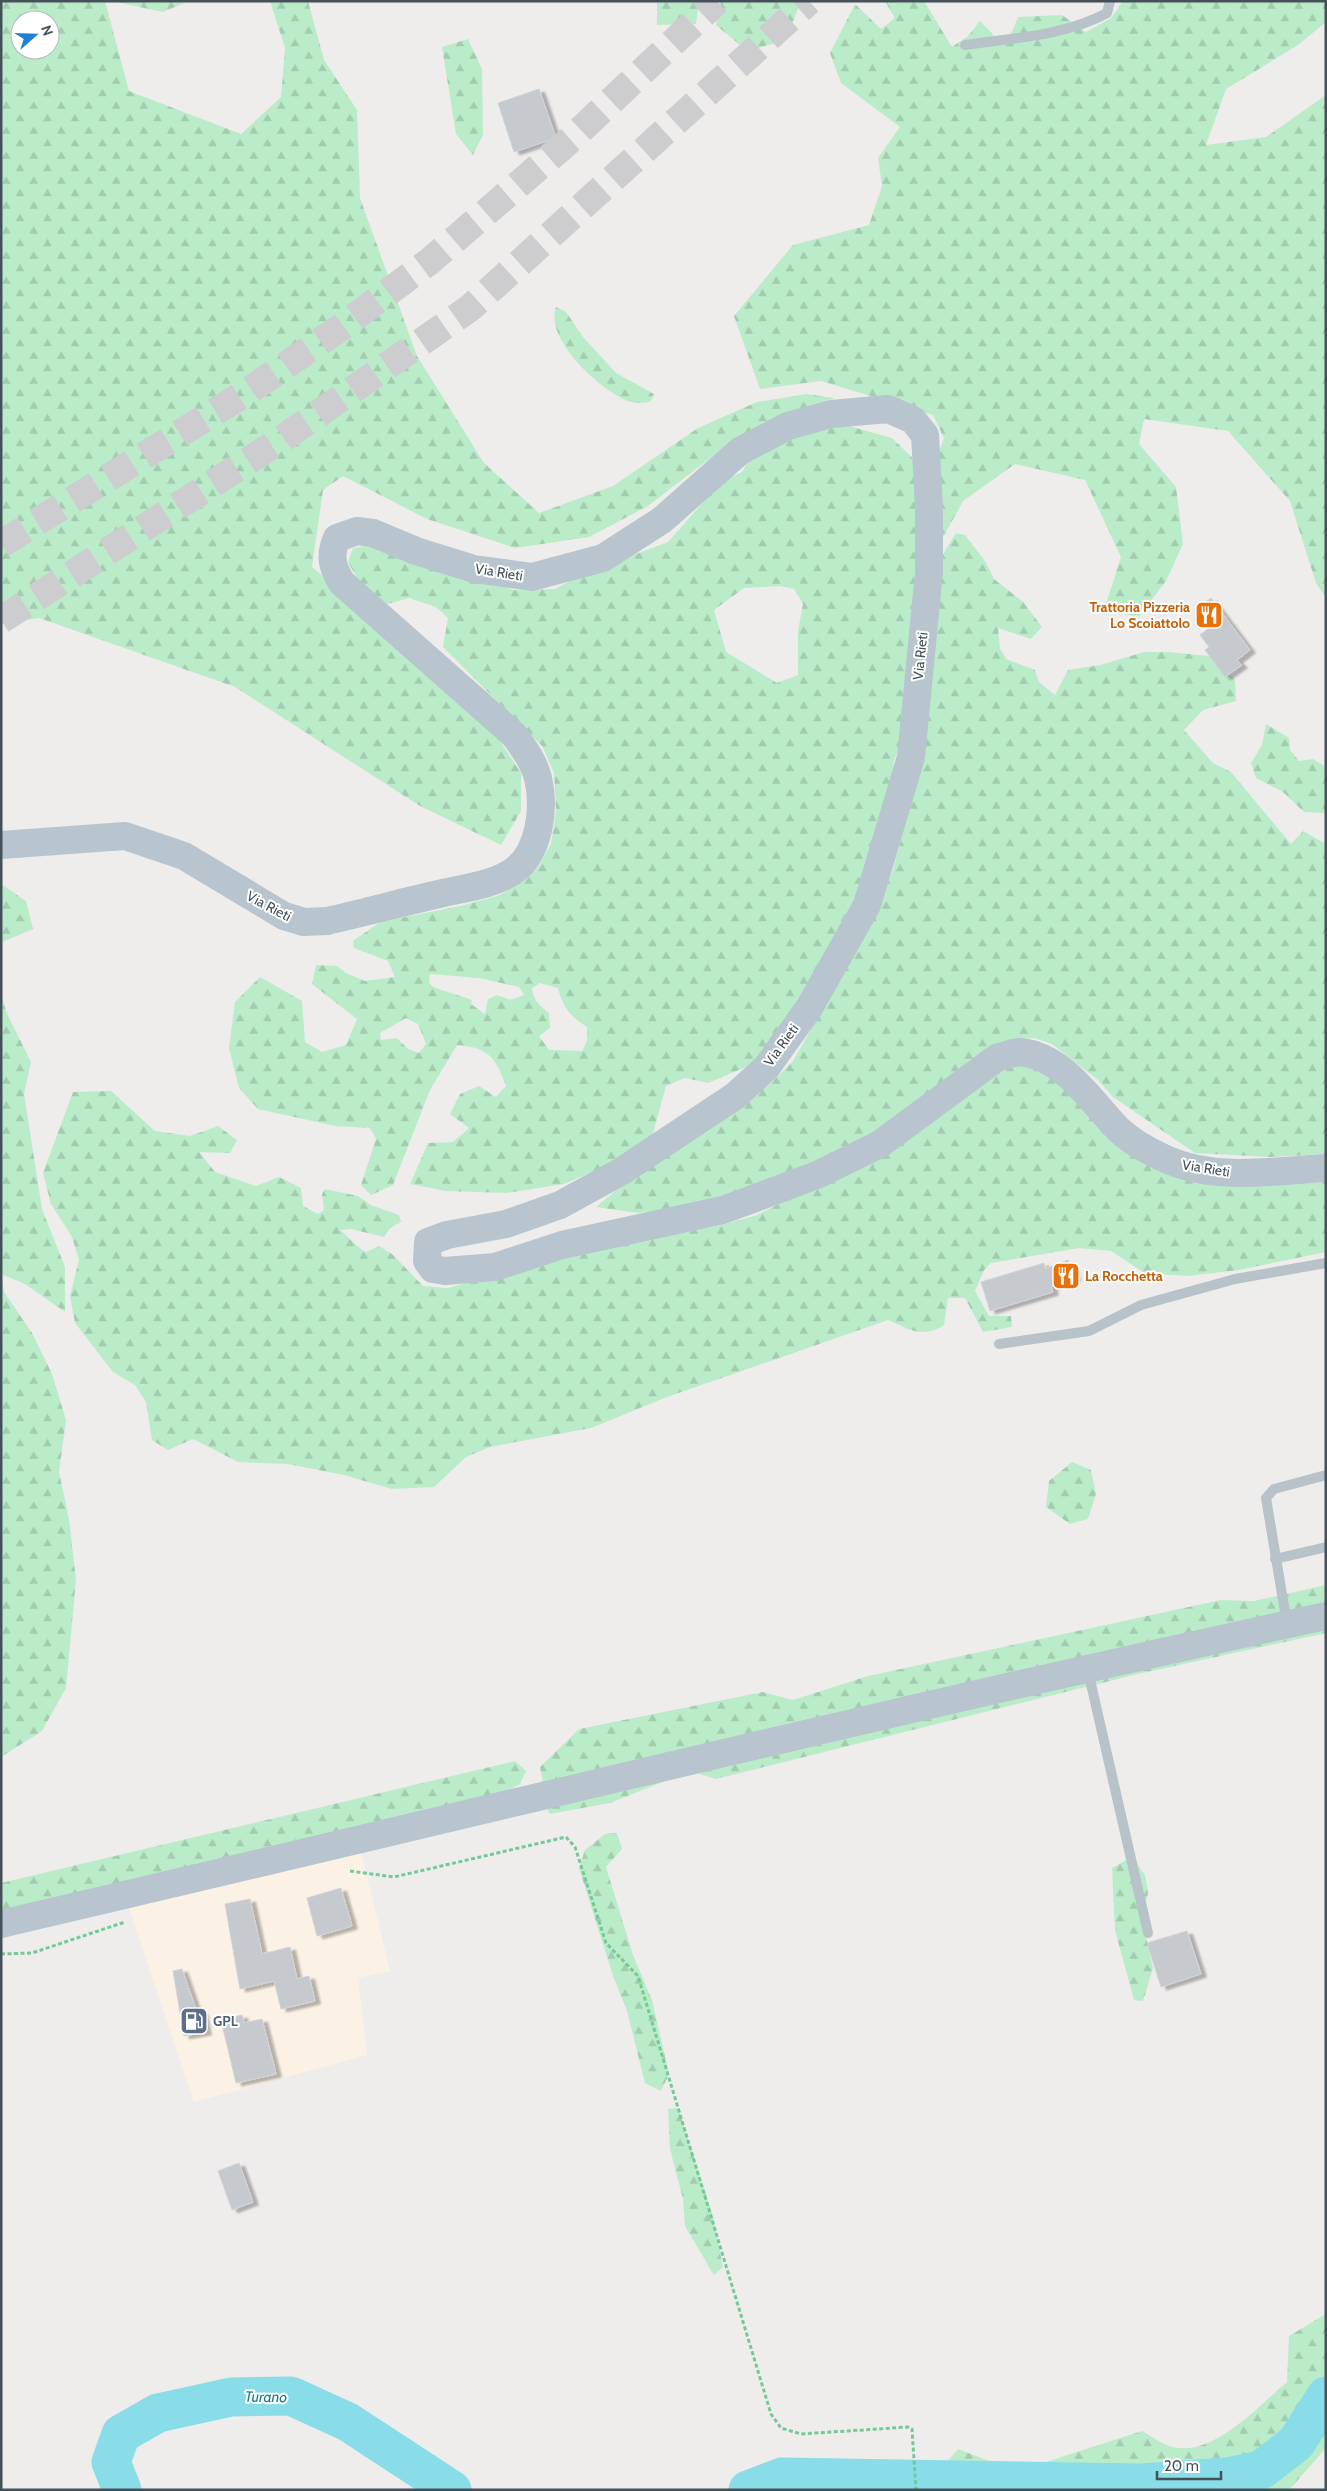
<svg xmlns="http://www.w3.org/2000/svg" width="1327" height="2491" viewBox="0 0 1327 2491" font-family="Cabin,sans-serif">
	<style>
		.commercial { fill: #fbf2e5 }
		.forest { fill: url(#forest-firs); fill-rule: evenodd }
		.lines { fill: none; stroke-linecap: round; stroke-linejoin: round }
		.river { stroke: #89dde8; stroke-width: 39 }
		.building { fill: #c6cacf; stroke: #d0d3d8; filter: url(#shadow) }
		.highway-tunnel { stroke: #cdcdcf; stroke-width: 28; stroke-dasharray: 28 14; stroke-linecap: butt }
		.path { stroke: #74c997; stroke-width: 3; stroke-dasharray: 4 2.5; stroke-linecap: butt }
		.lane { stroke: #b8c2c9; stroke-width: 10 }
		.secondary { stroke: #b8c5ce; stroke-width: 28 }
		.labels { text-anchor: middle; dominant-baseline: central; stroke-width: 4; stroke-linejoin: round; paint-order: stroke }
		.street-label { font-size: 14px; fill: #455159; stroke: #fff }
		.food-label { font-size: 14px; font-weight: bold; fill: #c56008; stroke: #fff; text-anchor: end }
		.service-label { font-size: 14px; font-weight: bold; fill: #4e5e75; stroke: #fff; text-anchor: start }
		.water-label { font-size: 15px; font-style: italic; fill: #117d8b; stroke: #fff }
	</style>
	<defs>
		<pattern id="forest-firs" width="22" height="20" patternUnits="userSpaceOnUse" patternTransform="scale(1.25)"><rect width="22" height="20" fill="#bbecc9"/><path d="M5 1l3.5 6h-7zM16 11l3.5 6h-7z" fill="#a2ccaf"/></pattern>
		<filter id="shadow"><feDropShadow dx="5.5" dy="3" stdDeviation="1" flood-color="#0004"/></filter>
	</defs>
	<rect width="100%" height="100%" fill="#efecec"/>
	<path class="commercial" d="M361,1852L390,1971L358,1978L367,2055L194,2102L129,1908Z"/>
	<path class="forest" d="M1,1H105L129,91L241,134L281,97L285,48L270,1H308L324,60L357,110L360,198L417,356L484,463L539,513L613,486L698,428L757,402L806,394L835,398L800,409L735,439L648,506L589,537L515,548L427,519L343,476L323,490L312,567L483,715L521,773V811L501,845L420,806L235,687L39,618L1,624ZM20,20H50V50H20Z
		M111,1H189L163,12Z
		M657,1H699L696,24L657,25Z
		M721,1H801L786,40L747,51L716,25Z
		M885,1H924L952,47L968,36L980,21L991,32L999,44L1012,32L1018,17L1062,15L1086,32L1111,18L1123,1H1326V22L1298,45L1226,89L1206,145L1266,137L1326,95V598L1316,583L1290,501L1228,431L1144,419L1139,444L1176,487L1183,544L1166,581L1139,617L1104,610L1121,557L1085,480L1015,464L963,501L934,554L932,471L944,438L933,415L821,381L760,389L734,316L793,245L869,225L882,186L878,158L900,127L841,83L830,53L855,4L881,29L895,18Z
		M468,39L482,69L483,135L473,155L456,134L442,47Z
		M556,307L566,312L583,337L616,373L654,394L650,402C645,402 637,404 631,402C603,393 544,340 556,307Z
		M842,424L892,438L920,465L908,726L894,761L891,784L850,915L786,1025L751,1065L708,1083L685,1078L666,1086L652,1137L601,1168L564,1184L507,1193L446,1191L410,1184L428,1143L453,1142L469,1128L450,1114L460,1094L479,1086L496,1097L506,1086C496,1058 488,1047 457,1045L430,1090L393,1185L371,1195L361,1185L376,1139L370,1128L335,1126L258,1109L239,1088L229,1048L235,1002L260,977L302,1001L305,1042L322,1052L346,1045L357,1019L312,984L316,965L337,966L346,973L365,981L395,977L388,961L354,948L353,941L380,922L465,905L500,895L525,880L538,867L551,844L556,811L554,773L542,746L443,647L448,618L436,607L409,598L388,604L364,591L348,562L353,548L382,543L514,590L555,589L583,574L668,542L722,481L742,472L752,455L773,442ZM780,586L794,589L803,604L798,631V675L777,683L726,652L714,610L744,588ZM430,974L479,978L519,987L524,995L510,1000L497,995L488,999L485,1014L471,1004L472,1000C460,995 435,990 429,983ZM540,983L558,988C563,1008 570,1016 587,1027V1041L582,1051L549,1050L539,1036L550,1028L549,1013C540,1006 533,1000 532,988ZM406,1018L418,1024L426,1044L419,1053L408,1049L397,1038L381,1040L380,1033Z
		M956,533L965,535L985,561L994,579L1023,602L1042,627L1031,639L998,628L1000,648L1006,659L1035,670L1039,682L1055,695L1068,670L1100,665L1144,652H1168L1209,656L1235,679L1236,701L1203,710L1184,730L1213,763L1231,772L1291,844L1303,831L1326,844V1154L1270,1157L1195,1153L1113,1097L1098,1080L1052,1044L1034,1038L1007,1041L861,1141L767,1183L674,1210L637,1213L596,1207L645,1166L729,1105L769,1085L793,1061L851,960L878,906L892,873L902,836L908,804L931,574Z
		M1266,724L1289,738L1290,750L1299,761L1313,759L1326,767V813L1304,812L1283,792L1256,778L1251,763L1262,745Z
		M1,884L26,901L33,929L2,942L1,944Z
		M1,995L8,1016L31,1062L24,1094L42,1209L65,1267V1312L25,1284L1,1274Z
		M1026,1062L1048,1071L1105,1127L1241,1186L1326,1182V1252L1239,1270L1187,1276L1145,1273L1111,1251L1079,1248L991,1263L984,1270L975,1291L989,1316H1011L1012,1327L983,1332L965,1298H948L944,1325C922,1339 909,1329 888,1320L667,1397L591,1428L490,1447L466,1457L434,1487L392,1489L344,1475L288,1464L238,1462L193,1439L168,1450L152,1440L146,1402L135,1385L113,1372L75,1323L70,1296L79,1260L72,1237L51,1204L43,1173L73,1092L111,1091L155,1131L190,1136L218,1126L237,1140L230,1153L199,1152L215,1172L256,1186L279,1177L301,1188L303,1206L318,1214L324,1210L322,1194L325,1189L358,1196L371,1205L399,1215L401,1222L390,1228L384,1237L351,1229L340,1230C349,1237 356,1247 366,1252L379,1246L392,1254L423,1286L448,1288L568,1254L722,1225L757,1215L844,1171L1003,1068Z
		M1,1275L4,1292L32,1333L52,1374L66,1420L59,1472L69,1519L76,1580L66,1688L42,1731L1,1757Z
		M1072,1462L1091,1470L1096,1494L1088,1519L1070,1524L1046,1507L1049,1481Z
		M1326,1585V1633L1138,1674L716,1779L690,1771L610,1803L549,1814L540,1767L579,1729L763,1692L793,1700L868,1676L1221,1600L1254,1601Z
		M515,1761L526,1771L520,1784L492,1800L1,1916V1883Z
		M617,1833L622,1849L606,1867L633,1955L652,2000L669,2074L661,2091L645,2083L627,2011L613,1976L579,1868L585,1850L605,1834Z
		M1132,1857L1145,1875L1148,1893L1142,1919L1153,1968L1143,2001L1134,2000L1115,1930L1112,1868Z
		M678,2108L713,2216L723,2267L714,2275L685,2226L683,2199L670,2149L668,2109Z
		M1326,2314V2448L1289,2490H922L958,2449L1010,2469L1049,2461L1142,2431C1151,2436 1163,2445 1173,2447C1214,2457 1258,2406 1287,2382L1289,2336Z"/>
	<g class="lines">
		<path class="river" d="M122,2490L111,2462L121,2434L158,2413L231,2397L291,2396L348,2422L452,2490
			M748,2490L782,2477L1142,2483L1226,2477L1261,2470L1296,2443L1326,2396"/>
	</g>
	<path class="building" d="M539,89L556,138L514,152L498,103Z
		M1211,598L1250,650L1237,660L1242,665L1225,677L1205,650L1209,647L1200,635L1209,628L1196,609Z
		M1068,1260L1075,1278L1051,1287L1053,1292L990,1311L981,1282L1044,1263L1045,1269Z
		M341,1888L352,1926L317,1936L307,1898Z
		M250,1899L262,1954L290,1947L297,1979L309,1976L315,2001L281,2009L274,1981L240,1989L225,1904Z
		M1187,1931L1201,1974L1161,1987L1147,1943Z
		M182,1969L197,2012L202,2011L206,2032L184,2036L173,1971Z
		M242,2015L244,2023L262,2019L276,2074L236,2083L221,2020Z
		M239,2163L253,2202L232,2210L218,2171Z"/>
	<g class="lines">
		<path class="highway-tunnel" d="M1,544L244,394L340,328L430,261L571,139L717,1
			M1,620L276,443L470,308L809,1"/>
		<path class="path" d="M350,1871L394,1877L566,1837L575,1847L606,1943L638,1976L771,2414L781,2428L801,2434L908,2427L912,2429L916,2490
			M1,1954L32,1953L125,1922"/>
		<path class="lane" d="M965,45C1011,38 1065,36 1107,13L1110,1
			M999,1344L1089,1331L1141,1305L1235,1279L1326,1263
			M1275,1559L1326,1547
			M1287,1624L1266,1498L1274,1489L1326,1475
			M1088,1671L1148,1933"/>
		<path class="secondary" d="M1,845L125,836L184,856L284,916L304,922L327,921C366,912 404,902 443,893C465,888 492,885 512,872C540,854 545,808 538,778C534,762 524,748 514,735L342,583C332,567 329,556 337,538L357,531L373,533L416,551L474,569L532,577L603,558L662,520L740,451L788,426L831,414L888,409L913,420L925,435L929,507V572L911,757L867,905L809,1008L766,1068L735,1096L622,1171L560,1205L506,1224L447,1235L428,1242L427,1261L433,1269L445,1271L495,1267L562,1245L723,1210L817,1175L880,1144L998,1057C1005,1056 1014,1052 1020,1052C1063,1056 1090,1100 1117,1128C1131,1142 1150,1152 1168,1160C1216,1181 1275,1171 1326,1168
			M1,1924C443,1821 883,1712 1326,1616"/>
	</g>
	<defs>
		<symbol id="restaurant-square" viewBox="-11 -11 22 22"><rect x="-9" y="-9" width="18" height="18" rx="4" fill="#e8710a" stroke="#fff"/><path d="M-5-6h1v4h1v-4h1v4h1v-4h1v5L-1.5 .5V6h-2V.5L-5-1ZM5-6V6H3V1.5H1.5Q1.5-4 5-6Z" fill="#fff"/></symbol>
		<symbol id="fuel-square" viewBox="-11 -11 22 22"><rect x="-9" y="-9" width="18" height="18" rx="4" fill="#5c6f8a" stroke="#fff"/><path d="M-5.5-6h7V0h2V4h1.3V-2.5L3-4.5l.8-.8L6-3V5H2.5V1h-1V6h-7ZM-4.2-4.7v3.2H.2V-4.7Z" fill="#fff"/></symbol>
	</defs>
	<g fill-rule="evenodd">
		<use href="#restaurant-square" x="1193" y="599" width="32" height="32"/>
		<use href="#restaurant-square" x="1050" y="1260" width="32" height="32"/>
		<use href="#fuel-square" x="178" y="2005" width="32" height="32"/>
	</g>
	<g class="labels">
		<g class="street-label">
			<text transform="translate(499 572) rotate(9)">Via Rieti</text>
			<text transform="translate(920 656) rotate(-84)">Via Rieti</text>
			<text transform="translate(269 906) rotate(28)">Via Rieti</text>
			<text transform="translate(781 1045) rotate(-54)">Via Rieti</text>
			<text transform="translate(1206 1168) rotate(9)">Via Rieti</text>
		</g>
		<g class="food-label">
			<text x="1190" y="607">Trattoria Pizzeria<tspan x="1190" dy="16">Lo Scoiattolo</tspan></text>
			<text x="1085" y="1276" text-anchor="start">La Rocchetta</text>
		</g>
		<g class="service-label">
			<text x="213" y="2021">GPL</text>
		</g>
		<g class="water-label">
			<text transform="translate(266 2397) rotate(1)">Turano</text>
		</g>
	</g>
	<rect width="1327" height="2491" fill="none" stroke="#455159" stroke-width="5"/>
	<g transform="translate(35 35) rotate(70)"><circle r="24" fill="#ffffff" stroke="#b5b9bd"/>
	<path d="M0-4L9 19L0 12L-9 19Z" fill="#1f80d7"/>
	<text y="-8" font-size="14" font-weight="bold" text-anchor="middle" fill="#455159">N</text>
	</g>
	<path d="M1157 2471v8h64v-8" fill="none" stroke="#455159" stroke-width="2.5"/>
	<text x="1164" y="2471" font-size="15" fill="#455159" stroke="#ffffff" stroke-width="4" paint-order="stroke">20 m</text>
</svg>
